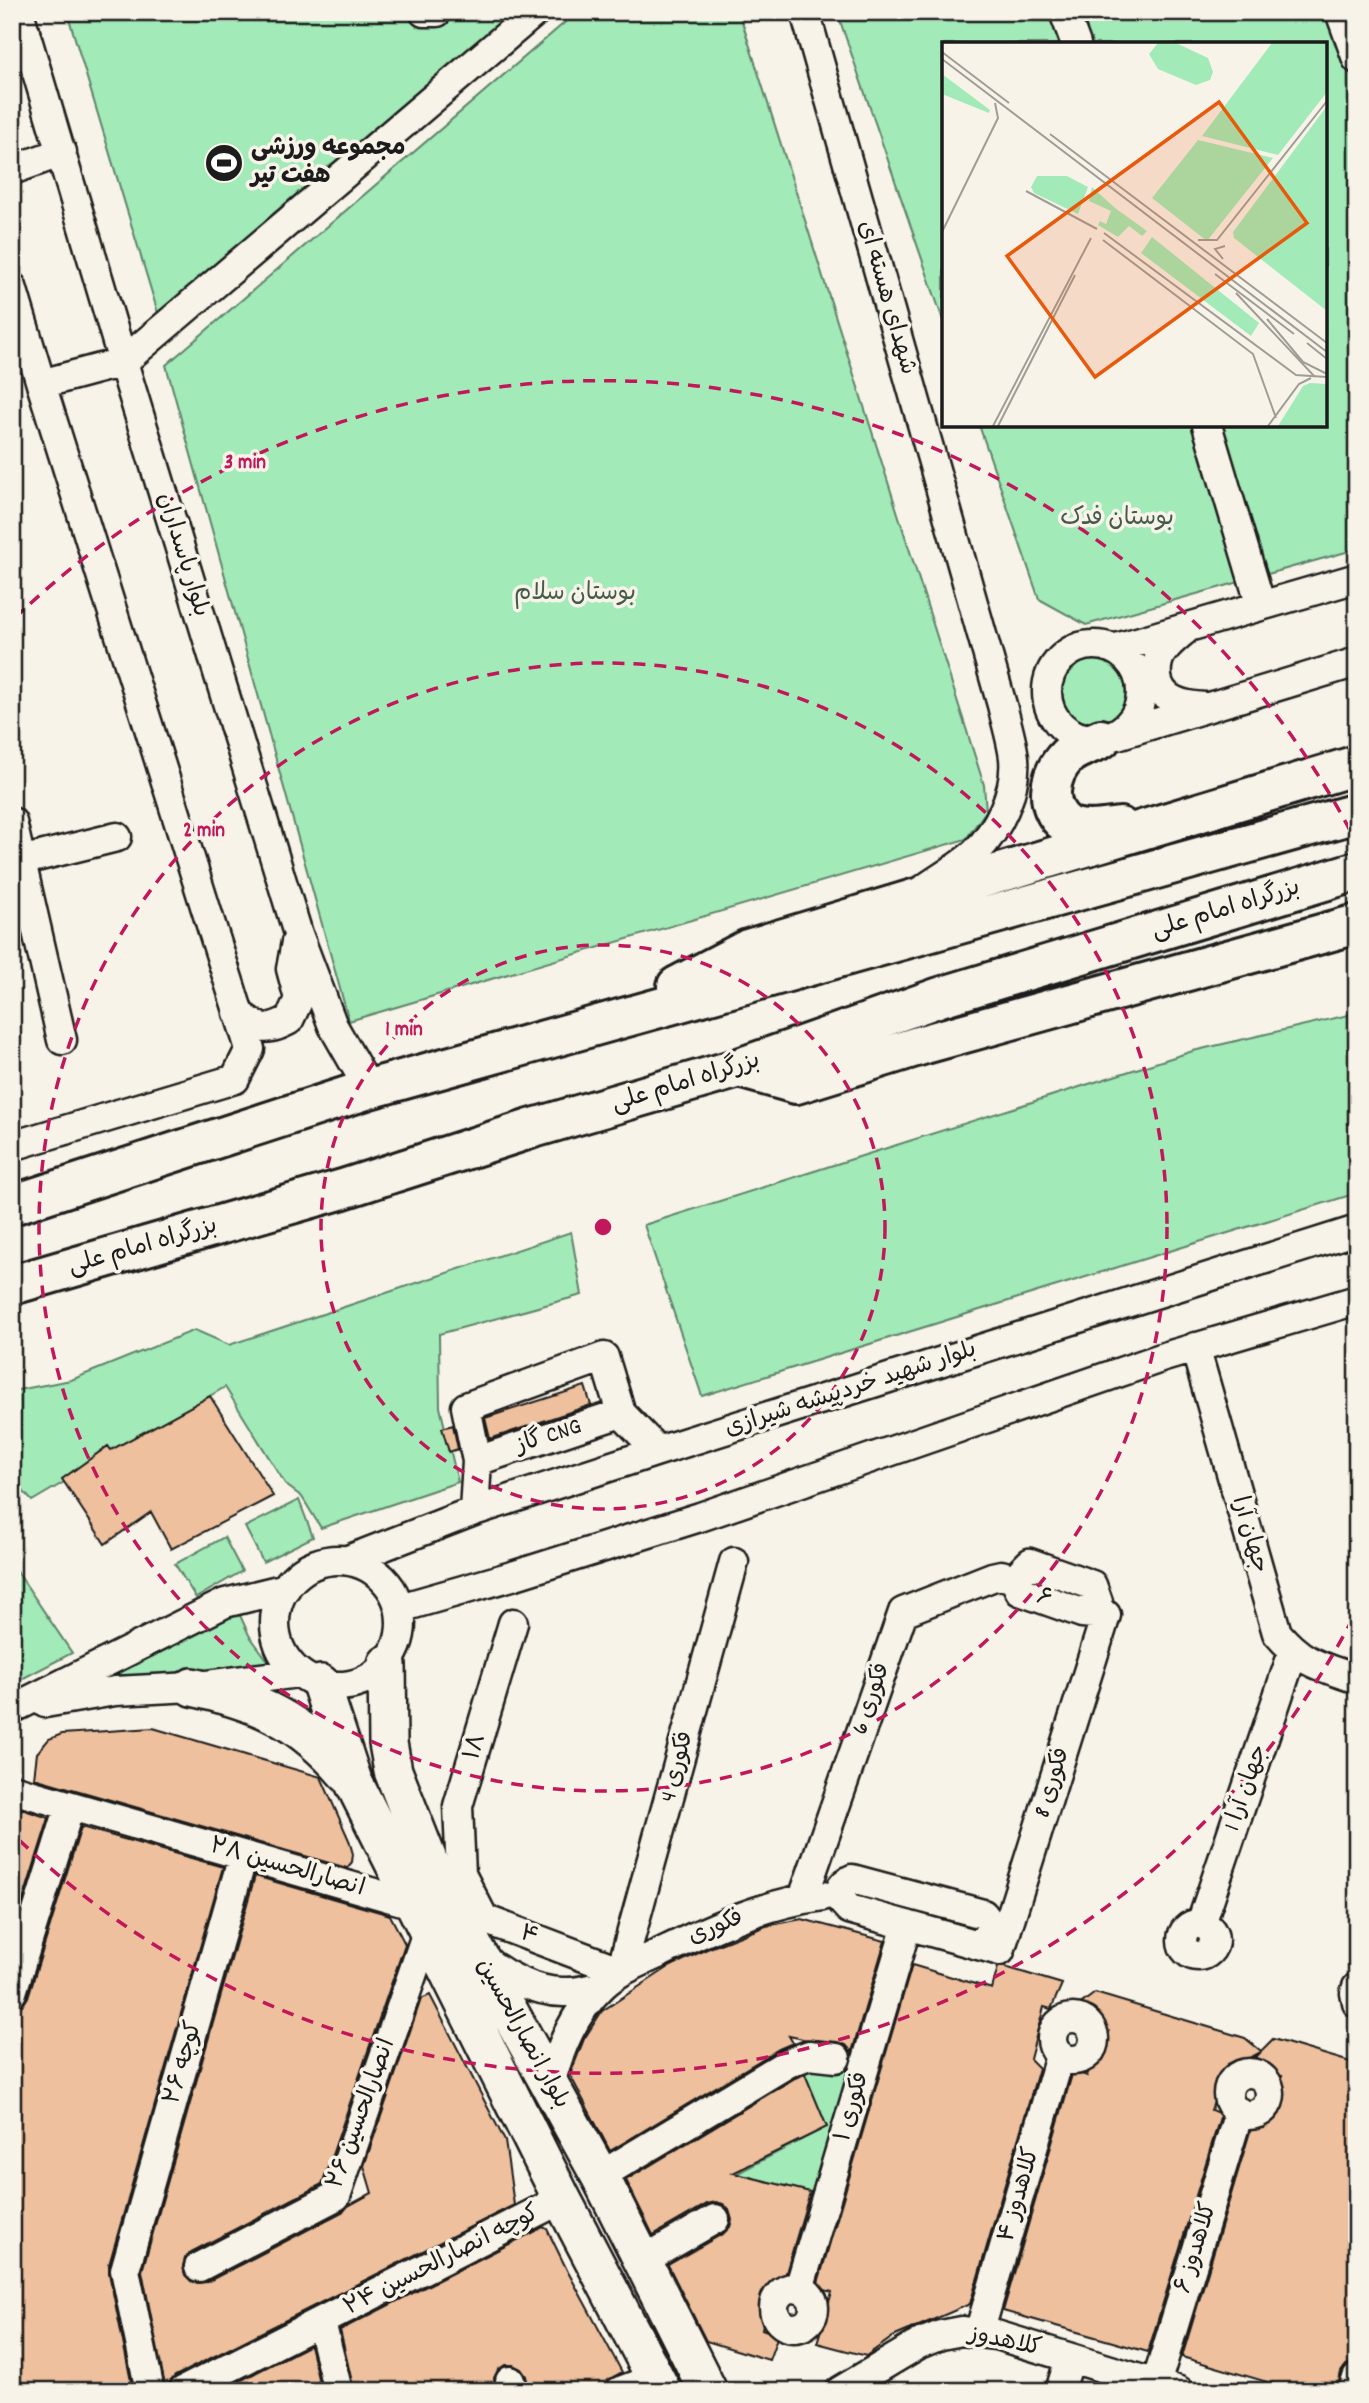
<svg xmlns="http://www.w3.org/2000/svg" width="1369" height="2403" viewBox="0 0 1369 2403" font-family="Dekko,'Playpen Sans Arabic',sans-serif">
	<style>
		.green { fill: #a2eab7; stroke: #5f836a; stroke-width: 2 }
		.building { fill: #eec09d; stroke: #1c1c1c; stroke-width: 2 }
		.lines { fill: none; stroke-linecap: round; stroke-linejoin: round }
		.minor-casing { stroke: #1c1c1c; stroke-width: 33 }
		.major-casing { stroke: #1c1c1c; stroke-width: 42 }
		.highway-casing { stroke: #1c1c1c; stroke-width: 44 }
		.minor { stroke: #f7f3e8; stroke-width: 28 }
		.major { stroke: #f7f3e8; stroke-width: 37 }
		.highway { stroke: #f7f3e8; stroke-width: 38 }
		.ring { fill: none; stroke: #c2185b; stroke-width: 3.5; stroke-dasharray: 12 9 }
		.labels { text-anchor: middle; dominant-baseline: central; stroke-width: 7; stroke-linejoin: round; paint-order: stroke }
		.poi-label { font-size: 24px; font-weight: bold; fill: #1c1c1c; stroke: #f7f3e8; text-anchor: start }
		.street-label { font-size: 24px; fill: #1c1c1c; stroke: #f7f3e8 }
		.park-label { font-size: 24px; fill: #445a4a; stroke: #f7f3e8 }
		.inset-road { fill: none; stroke: #9f9d96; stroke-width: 2 }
		.view { fill: #e8590c; fill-opacity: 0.15; stroke: #e8590c; stroke-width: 3.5 }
		.inset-edge { fill: none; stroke: #1c1c1c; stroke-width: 3.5 }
		.centre { fill: #c2185b; stroke: #f7f3e8; stroke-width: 3.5 }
		.ring-label { font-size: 21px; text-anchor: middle; font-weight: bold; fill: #c2185b; stroke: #f7f3e8; stroke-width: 7; stroke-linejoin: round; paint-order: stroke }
	</style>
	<rect width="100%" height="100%" fill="#f7f3e8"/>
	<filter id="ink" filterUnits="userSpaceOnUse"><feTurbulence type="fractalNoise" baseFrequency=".0143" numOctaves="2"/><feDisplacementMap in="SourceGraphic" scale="14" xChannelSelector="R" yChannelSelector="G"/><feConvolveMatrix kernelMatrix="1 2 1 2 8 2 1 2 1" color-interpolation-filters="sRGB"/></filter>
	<g filter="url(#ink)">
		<path class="green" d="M67,12H515L158,313Z
			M577,12H739L984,785L986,811L966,839L349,1021L166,365Z
			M837,12H1357V549L1086,625L1039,599L979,425H1325V44H944V323Z
			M1090,652C1117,654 1139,673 1132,702C1128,719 1118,725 1102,727C1094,727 1082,731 1075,728C1051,717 1048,681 1066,664C1073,657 1082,655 1090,652Z
			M1357,1013V1193L702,1396L644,1225L1193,1051Z
			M571,1232L582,1295L439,1334L440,1407L458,1482L321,1528L302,1497L286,1485L225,1387L32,1501L12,1479V1391L71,1380L195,1330L229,1345Z
			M299,1500L313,1537L263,1562L245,1527Z
			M224,1537L242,1571L196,1598L175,1564Z
			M12,1564L72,1653L12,1684Z
			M238,1611L249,1635L274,1669L113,1678L122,1666Z
			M831,2058L860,2065L822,2195L736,2174L826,2127L803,2070Z"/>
		<path class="building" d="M585,1386L591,1405L490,1439L485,1418Z
			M210,1396L273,1496L171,1549L151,1512L105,1544L62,1479L108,1446L111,1450Z
			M453,1425L458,1449L449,1452L442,1428Z
			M153,1728L321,1777L349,1840L353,1854L352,1862L347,1868L34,1778L37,1753L49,1739L62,1734Z
			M12,1806L49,1818L12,1935Z
			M81,1827L223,1867L109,2265V2273L133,2391H12V2036L18,2017L12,2016V2008L23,2005L28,1997Z
			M255,1876L390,1915L405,1944L322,2184L191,2252L185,2258L183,2266L185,2275L191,2281L198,2283L207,2282L344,2211L348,2206L372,2193L364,2166L421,1999L430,1995L505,2141L514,2205L175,2376L169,2383L166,2391L142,2271Z
			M802,1919L885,1941L852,2052L846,2045L838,2042L803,2039L789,2036L793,2043L779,2049L610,2151L570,2075L584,2039L602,2011L669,1967L707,1949L766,1926Z
			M912,1965L992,1989L998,1967H1005L1062,1984L1051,2009L1044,2007L1030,2059L1039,2068L970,2304L893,2337L866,2356L817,2343L832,2292L821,2289L818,2283Z
			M1095,1993L1245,2038L1261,2051L1273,2039L1357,2064V2353L1354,2362L1346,2365L1341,2372L1337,2391H1298L1182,2357L1252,2125L1263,2128L1282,2076L1266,2073L1254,2059L1261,2052L1236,2065L1228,2064L1211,2110L1221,2114L1148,2352L1003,2311L1073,2071L1087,2076L1104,2024L1089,2019L1078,2006Z
			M805,2074L827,2127L733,2173L810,2192L785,2276L768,2299L762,2329L778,2335L769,2360L706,2341L668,2265L724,2233L730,2227L732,2220L729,2210L723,2204L716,2202L707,2204L653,2235L626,2180L795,2078Z
			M543,2227L547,2229L568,2272L622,2372L608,2380L605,2385L589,2391H529L526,2376L521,2369L513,2365H505L498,2370L494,2378L496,2391H354L340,2330Z
			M310,2345L321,2391H220Z"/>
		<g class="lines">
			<defs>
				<path id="minor" d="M19,12L123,362L298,934L333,1026L369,1089
					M424,12H437
					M805,12L1002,705C1006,722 1012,741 1014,758C1017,792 998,829 976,852C962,865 943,876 927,887
					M1064,12L1076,44
					M1340,12L1357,59
					M12,170L62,152
					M12,287L41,384L250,1049L235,1079L12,1146
					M41,384L123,362L535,12
					M1207,425L1261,606
					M1185,630C1178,636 1170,642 1164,650C1158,657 1156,667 1157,677C1160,701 1184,706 1205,707
					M1047 692a47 47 0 1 1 94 0a47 47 0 1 1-94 0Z
					M1113,649L1357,578
					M1117,735L1357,662
					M12,822L62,1040
					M12,863L117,837
					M238,1013C259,1029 264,1033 289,1020L299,999L291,969L296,942
					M1195,1347L1277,1633C1303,1664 1320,1666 1357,1679
					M477,1461L621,1413
					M474,1511L477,1461L466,1407L604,1357L621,1413L658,1451
					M275 1623a63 63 0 1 1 126 0a63 63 0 1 1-126 0Z
					M348,1560L474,1511L658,1451L1357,1230
					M1030,1563L1092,1585L1098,1602L1082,1613L1020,1591L1014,1579Z
					M400,1608L512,1576L700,1517L1164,1357L1357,1300
					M513,1623L458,1806L461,1874L484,1919L621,1971L734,1562
					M45,1703L115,1691L192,1687L298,1673
					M12,1709L225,1603L286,1588
					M12,1789L416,1905
					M803,1898L903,1612L992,1577L1001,1575L1014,1579
					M1182 1940a16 16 0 1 1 32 0a16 16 0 1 1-32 0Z
					M1201,1924L1293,1652
					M974,1944L983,1941L990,1933L989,1922L983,1914L852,1879C843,1883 839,1888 839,1898L849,1909L1000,1951L1106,1615L1082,1613
					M481,1957C502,1975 535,1992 563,1992C576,1993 589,1989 602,1986
					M1357,1987L1355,1993L1357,2003
					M12,1992L70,1806
					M1052 2039a21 21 0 1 1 42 0a21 21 0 1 1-42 0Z
					M1228 2094a21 21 0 1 1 42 0a21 21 0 1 1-42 0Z
					M550,2084C560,2047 574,2013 602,1986C619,1970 641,1962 662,1952C713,1927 766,1903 823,1896
					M600,2176L788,2063L809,2055L836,2058
					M642,2261L715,2219
					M199,2267L336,2196L428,1929
					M774 2308a20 20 0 1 1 40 0a20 20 0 1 1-40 0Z
					M799,2289L907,1925
					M321,2322L338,2391
					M979,2333L1060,2056
					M510,2381L513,2391
					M1156,2384L1239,2112
					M150,2391L125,2270L243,1856
					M183,2391L562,2199
					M620,2391L655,2378
					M840,2391L919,2344L941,2335L962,2331L996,2335L1179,2391
					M1060,2391L1070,2358
					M1353,2391L1357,2378"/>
				<path id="major" d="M387,1664L388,1743L393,1771L434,1875L600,2176L708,2391
					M321,1684L353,1781L562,2199L662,2391
					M192,1687C260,1702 300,1720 346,1773"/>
				<path id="highway" d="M1101,739C1091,744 1075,748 1067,756C1049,774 1043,807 1066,824C1081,834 1104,829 1120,827
					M677,986L748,949L1357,765
					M739,1068L796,1084L925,1044L1357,924
					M12,1205L369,1089L1357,813
					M12,1285L343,1189L530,1129L739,1068L940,997L1357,871"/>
			</defs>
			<use href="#minor" class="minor-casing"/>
			<use href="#major" class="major-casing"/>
			<use href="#highway" class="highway-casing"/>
			<use href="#minor" class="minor"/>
			<use href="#major" class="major"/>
			<use href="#highway" class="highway"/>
		</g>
	</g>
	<g class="ring">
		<circle cx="603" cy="1227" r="282"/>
		<circle cx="603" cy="1227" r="564"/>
		<path d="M1353 1618A846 846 0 0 1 15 1836M15 618A846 846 0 0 1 1353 836"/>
	</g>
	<defs>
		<symbol id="stadium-disc" viewBox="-11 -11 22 22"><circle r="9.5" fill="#1c1c1c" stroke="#f7f3e8"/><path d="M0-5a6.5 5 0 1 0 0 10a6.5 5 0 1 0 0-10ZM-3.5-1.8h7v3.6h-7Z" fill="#fff"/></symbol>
	</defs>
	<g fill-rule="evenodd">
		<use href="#stadium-disc" x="202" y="141" width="44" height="44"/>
	</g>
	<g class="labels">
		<g class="poi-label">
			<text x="251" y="149">مجموعه ورزشی<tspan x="251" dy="28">هفت تیر</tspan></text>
		</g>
		<g class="street-label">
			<text transform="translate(886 298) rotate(74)">شهدای هسته ای</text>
			<text transform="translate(182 555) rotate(73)">بلوار پاسداران</text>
			<text transform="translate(1226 910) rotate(-17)">بزرگراه امام علی</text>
			<text transform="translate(686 1083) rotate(-17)">بزرگراه امام علی</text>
			<text transform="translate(143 1247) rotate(-16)">بزرگراه امام علی</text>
			<text transform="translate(851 1390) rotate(-18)">بلوار شهید خردپیشه شیرازی</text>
			<text transform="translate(549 1437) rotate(-18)">گاز CNG</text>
			<text transform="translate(1249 1535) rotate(74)">جهان آرا</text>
			<text transform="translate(1044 1599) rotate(19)">۶</text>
			<text transform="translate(872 1699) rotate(-71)">فکوری 6</text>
			<text transform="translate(476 1747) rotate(-74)">۱۸</text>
			<text transform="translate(678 1767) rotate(-75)">فکوری 4</text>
			<text transform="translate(1053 1783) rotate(-73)">فکوری 8</text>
			<text transform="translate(1247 1788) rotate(-71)">جهان آرا 1</text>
			<text transform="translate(287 1868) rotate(16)">انصارالحسین ۲۸</text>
			<text transform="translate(716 1928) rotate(-22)">فکوری</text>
			<text transform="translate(529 1936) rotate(21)">۴</text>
			<text transform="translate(522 2034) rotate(61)">بلوار انصارالحسین</text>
			<text transform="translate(184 2063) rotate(-74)">کوچه ۲۶</text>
			<text transform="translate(853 2107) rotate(-74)">فکوری ۱</text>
			<text transform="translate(362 2114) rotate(-70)">انصارالحسین ۲۶</text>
			<text transform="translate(1020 2195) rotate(-74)">کلاهدوز ۴</text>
			<text transform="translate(1197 2248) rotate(-73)">کلاهدوز ۶</text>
			<text transform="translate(442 2261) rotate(-27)">کوچه انصارالحسین ۲۴</text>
			<text transform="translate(1005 2342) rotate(12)">کلاهدوز</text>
		</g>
		<g class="park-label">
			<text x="1117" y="519">بوستان فدک</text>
			<text x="575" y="594">بوستان سلام</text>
		</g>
	</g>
	<g transform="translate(942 42)">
		<rect width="385" height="385" fill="#f7f3e8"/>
		<path d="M216,1H234L266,16L271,30L268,38L254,43L216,27L207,12ZM330,1H385V50L336,113L260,94ZM0,32L48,68L47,71L0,52ZM385,64V269L292,196L291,190ZM256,98L331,116L265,199L210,156ZM95,134H125L146,145L136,172L92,151L89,145ZM150,145L173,166L205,189L200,194L187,184L176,195L156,183L158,179L164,182L169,169L147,159ZM210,195L317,281L309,294L199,211ZM368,341L385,342V379L381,384H336L361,344Z" fill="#a2eab7"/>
		<path class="inset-road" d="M0,10L67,61M0,17L385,310M108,92L385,301M84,149L155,187M0,190L56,76L53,61M162,191L354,333L385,335M161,198L311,312L334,376M256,198H275L385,59M281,217L273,207L283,204M273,232L352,292M294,251L373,335M325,277L361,320L385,332M365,301L385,317M51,384L149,196M56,384L133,233M326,384L357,342L369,336"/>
		<path class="view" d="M277,60L365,181L153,335L65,214Z"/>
		<rect width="385" height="385" class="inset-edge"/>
	</g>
	<circle cx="603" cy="1227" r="10" class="centre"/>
	<g class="ring-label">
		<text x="245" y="468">3 min</text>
		<text x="204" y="836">2 min</text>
		<text x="404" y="1035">1 min</text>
	</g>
	<rect width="1369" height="2403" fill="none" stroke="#f7f3e8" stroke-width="42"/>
	<rect x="21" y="21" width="1327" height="2361" fill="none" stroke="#1c1c1c" stroke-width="2.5" filter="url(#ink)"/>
</svg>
